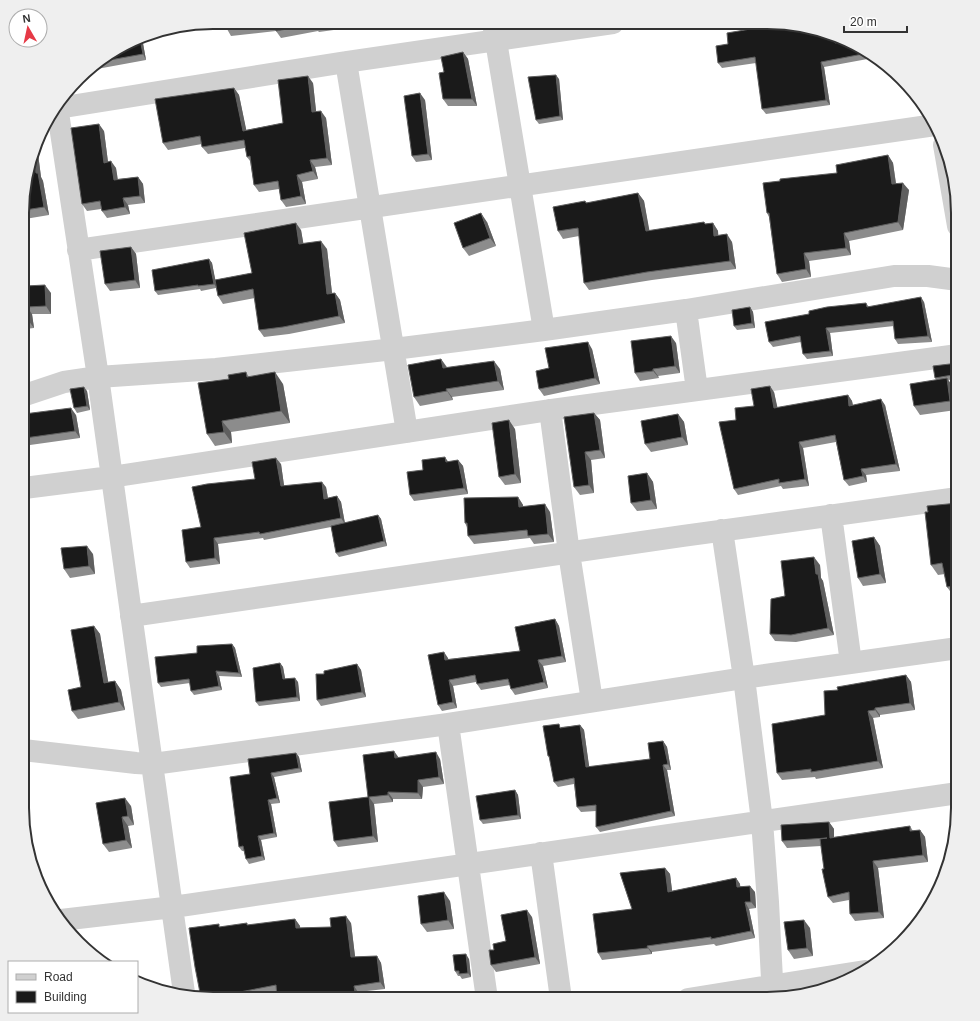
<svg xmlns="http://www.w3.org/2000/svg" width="980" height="1021" viewBox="0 0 980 1021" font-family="Helvetica,sans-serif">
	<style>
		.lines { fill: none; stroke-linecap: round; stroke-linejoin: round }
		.minor { stroke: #d0d0d0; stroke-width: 22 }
		.wall { fill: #8c8c8c }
		.shaded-wall { fill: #5f5f5f }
		.building { fill: #1a1a1a; stroke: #5f5f5f }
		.rim { fill: none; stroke: #333; stroke-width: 2 }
	</style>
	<rect width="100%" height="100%" fill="#fff"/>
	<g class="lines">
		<path class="minor" d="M493,23L544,330
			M346,62L407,432
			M57,106L98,377L184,993
			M58,108L346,62L613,23
			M944,145L958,226
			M78,250L935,125
			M686,310L697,390
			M25,395L64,382L98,377L216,369L394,349L544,330L686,310L894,276H928L958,280
			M550,410L569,553L592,701
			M24,488L111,477L550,410L958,355
			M831,515L851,663
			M722,530L744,678L762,821L768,902L773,999
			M131,616C406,576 682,535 958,498
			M448,724L487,999
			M23,750L136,763L153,764L448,724L744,678L958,648
			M541,853L561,999
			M61,920L173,907L958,793
			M688,999L865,971"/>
	</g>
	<path class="wall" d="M226,22H379L363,26L319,32L318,31L281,38L276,31L231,36L227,29Z
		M774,25L777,28L797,26L837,39L838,42L862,48L873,58L824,67L830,105L766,114L762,109L756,63L722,68L718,63Z
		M142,38L146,60L86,71L87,69Z
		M463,52L468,59L477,106H448L443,99L444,72Z
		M559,79L563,120L539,124L536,120Z
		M313,83L316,112L326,118L332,165L315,167L318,179L302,182L306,204L286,207L281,200L279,189L259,192L254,185L250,161L247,157L245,148L208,154L202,147V144L168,150L163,143L234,88L239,95L246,130L283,123Z
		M425,100L432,160L416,162L412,156Z
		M47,121L48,132L42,133Z
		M104,131L108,162L116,168L117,179L138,177L143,184L145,203L128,205L130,214L107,218L102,211L101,209L87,211L82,204Z
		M37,146L41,177L43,181L49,215L25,219L26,176Z
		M888,155L893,163L896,183L909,190L903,230L849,241L851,255L809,261L811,277L782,282L777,274L769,217L767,213L780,181L837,173Z
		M638,193L644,201L649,231L704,222L705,224L713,223L718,231V236L732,242L736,269L652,280L589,290L584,283L579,236L563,239L558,231L585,201L587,203Z
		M487,222L496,246L469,256L463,248Z
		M301,230L303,243L327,249L332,293H335L340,300L345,323L289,334L264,337L259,330L255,298L223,304L218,296L216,288L201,291L200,289L158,295L155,291L209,259L212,263L215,280L252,273Z
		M131,247L136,254L140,288L110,291L105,284Z
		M25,276L28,280V286L51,293V314H32L34,328L25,329Z
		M924,302L932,342L898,344L895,339L894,326L830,333L833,356L807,359L803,354L801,342L773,347L769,342L866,303L869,307Z
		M750,307L753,312L755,328L737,330L734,326Z
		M676,343L680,373L658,376L659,378L640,381L635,373Z
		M592,349L600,384L544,396L539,389L549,368Z
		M441,359L447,367L500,369L504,390L452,397L453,400L420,406L414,397Z
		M958,363V379L948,380L953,387L956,410L920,415L914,406L937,380L935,378Z
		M246,372L249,377L283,384L290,423L231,432L232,443L215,446L207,434L229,379Z
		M87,391L90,410L77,413L74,408Z
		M774,392L777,408L848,395L852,401L853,405H885L900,471L866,475L867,482L849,486L844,480L836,442L803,448L809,486L783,489L781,486L738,495L734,489L736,420L754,406Z
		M594,413L600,420L605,458L591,460L594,493L580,495L574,487Z
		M678,414L684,422L688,445L651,452L645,444Z
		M76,415L80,438L30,445L25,438Z
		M515,429L521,483L505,485L499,477Z
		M458,460L463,466L468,494L414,501L410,495L423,470L448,462Z
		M281,464L284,486L326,487L328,498L337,496L341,502L345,523L378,515L381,519L387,546L339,557L336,553L331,527L264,540L263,538L218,544L220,564L190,568L186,562L201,527L255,479Z
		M647,473L653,482L657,509L637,511L631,503Z
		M518,497L523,505V506L550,512L554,542L534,544L530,538L474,544L468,536L467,527L465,523Z
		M958,503V597L955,598L947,587L945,574L938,575L931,565Z
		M874,537L880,546L886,583L863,586L858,578Z
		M93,554L95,574L70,578L64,569Z
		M820,565L821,578L823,581L834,635L796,642L775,641L770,634L785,596Z
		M555,619L559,626L566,662L543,666L548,688L515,695L511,689L510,685L481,690L477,684L476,682L453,686L457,708L442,711L438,705L448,658V659L520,651Z
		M94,626L100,634L108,682L115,681L121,690L125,710L78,719L72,711L81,687Z
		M232,644L235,648L242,677L219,676L222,690L194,695L191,691L190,683L161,687L158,683L197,653Z
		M280,663L283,667L285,679L298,682L300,701L259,706L256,702Z
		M357,664L361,670L366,697L321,706L317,700L324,674Z
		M906,675L911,682L915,710L880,715V717L873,718L883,768L816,779L815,777L782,780L777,773L825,715L838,690Z
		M580,725L584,730L589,767L650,759L663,741L667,747L671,770H667L675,816L600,832L596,827V811L581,812L577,807L574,784L558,787L554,782L550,758L548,756L561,727Z
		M296,753L299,757L302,772L274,777L280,803L271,804L277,837L261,840L265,860L249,864L246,859L244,851H242L239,847L250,774Z
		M399,758L440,759L444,784L423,787L422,799H393V802L374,804L378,842L338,847L334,841Z
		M515,790L518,795L521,819L483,824L480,820Z
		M96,803L131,806L134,825L128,826L132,848L109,852L103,844Z
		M829,822L834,829V837L910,826L913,831L920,830L925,837L928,862L878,868L884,918L855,921L850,914L849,900L833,903L828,897L821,846L787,848L782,841Z
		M665,868L670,874L672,891L736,878L740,884V886L755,892L756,908L749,909L755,938L716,946L714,944L652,952V954L602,960L598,953Z
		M450,901L454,929L427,932L421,924Z
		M532,917L540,964L496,972L491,965L494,950L506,941Z
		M295,919L300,926V928L331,927L351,923L355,957L377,956L381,963L385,989L358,992L359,999H277V993L244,999H201L221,927L248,925Z
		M810,928L813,956L794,959L788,950Z
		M469,959L471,977L462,979L460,976H458L455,971Z"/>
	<path class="shaded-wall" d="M142,38L146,60L143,54L140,39Z
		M834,38L837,39L839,48L835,43Z
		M463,52L468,59L477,106L472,99Z
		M821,62L824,67L830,105L826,100Z
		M556,75L559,79L563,120L560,116Z
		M308,76L313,83L317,119L312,112Z
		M234,88L239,95L248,138L243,131Z
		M420,93L425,100L432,160L428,154Z
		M321,111L326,118L332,165L327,158Z
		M47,121L48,132L45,127V125Z
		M99,124L104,131L109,170L104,163Z
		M37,146L41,177L43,181L49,215L44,207L36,173L34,155Z
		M888,155L893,163L897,192L892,184Z
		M310,160L315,167L318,179L313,171Z
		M111,161L116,168L119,186L114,180Z
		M297,175L302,182L306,204L301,196Z
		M138,177L143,184L145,203L140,196Z
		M903,183L909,190L903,230L898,222Z
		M638,193L644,201L651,239L646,231Z
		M123,198L128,205L130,214L125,207Z
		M481,213L487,222L496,246L490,238Z
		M296,223L301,230L305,252L299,244Z
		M713,223L718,231L719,244L714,236Z
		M844,233L849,241L851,255L846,248Z
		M727,234L732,242L736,269L730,261Z
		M321,241L327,249L333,302L327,294Z
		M131,247L136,254L140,288L135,280Z
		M804,253L809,261L811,277L806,269Z
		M209,259L212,263L217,288L214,284Z
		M25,276L28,280L29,293L25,287Z
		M45,285L51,293V314L46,306Z
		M335,293L340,300L345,323L339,316Z
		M921,297L924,302L932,342L928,336Z
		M27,307L32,314L34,328L28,320Z
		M750,307L753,312L755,328L752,323Z
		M826,328L830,333L833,356L830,351Z
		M671,336L676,343L680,373L675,366Z
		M588,342L592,349L600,384L595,378Z
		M441,359L447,368H443Z
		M494,361L500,369L504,390L498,381Z
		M653,369L658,376L659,378L653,371Z
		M275,372L283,384L290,423L281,411Z
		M947,378L953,387L956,410L950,401Z
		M770,386L774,392L779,414L774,408Z
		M84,387L87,391L90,410L87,406Z
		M446,389L452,397L453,400L447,391Z
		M848,395L852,401L854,412L849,406Z
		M881,399L885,405L900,471L896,464Z
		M71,408L76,415L80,438L75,431Z
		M594,413L600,420L605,458L600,450Z
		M678,414L684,422L688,445L682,437Z
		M509,420L515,429L521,483L515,474Z
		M222,421L231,432L232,443L224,432Z
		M799,442L803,448L809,486L805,479Z
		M585,452L591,460L594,493L589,485Z
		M445,457L449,463L446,462Z
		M276,458L281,464L285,492L281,486Z
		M458,460L463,466L468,494L464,488Z
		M861,469L866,475L867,482L863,476Z
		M647,473L653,482L657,509L651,500Z
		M322,482L326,487L329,505L324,499Z
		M337,496L341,502L345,524L341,518Z
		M518,497L523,505L524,515L519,507Z
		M545,504L550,512L554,542L548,534Z
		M378,515L381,519L387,546L384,541Z
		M874,537L880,546L886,583L880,574Z
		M214,538L218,544L220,564L215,558Z
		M87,546L93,554L95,574L89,566Z
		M814,557L820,565L821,578L823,581L834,635L828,628L816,574Z
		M555,619L559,626L566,662L562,656Z
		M94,626L100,634L110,692L104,683Z
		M232,644L235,648L242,677L239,673Z
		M444,652L448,658L450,666L445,660Z
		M538,660L543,666L548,688L544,682Z
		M280,663L283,667L286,683L283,679Z
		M357,664L361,670L366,697L362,692Z
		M216,671L219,676L222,690L219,686Z
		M906,675L911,682L915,710L910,703Z
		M295,678L298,682L300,701L297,697Z
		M449,680L453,686L457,708L453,702Z
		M115,681L121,690L125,710L119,702Z
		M875,708L880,715V717L875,710Z
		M868,711L873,718L883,768L878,761Z
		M580,725L584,730L590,772L586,767Z
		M663,741L667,747L671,770L668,764Z
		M394,751L399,758H395Z
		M436,752L440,759L444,784L439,777Z
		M296,753L299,757L302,772L299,768Z
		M663,765L667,770L675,816L671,811Z
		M271,773L274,777L280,803L277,798Z
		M418,780L423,787L422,799L418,793Z
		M515,790L518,795L521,819L518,815Z
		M388,792L393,799V802L388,795Z
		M369,797L374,804L378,842L373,836Z
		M125,798L131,806L134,825L128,816Z
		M268,800L271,804L277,837L274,833Z
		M122,817L128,826L132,848L126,840Z
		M829,822L834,829V845L830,838Z
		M920,830L925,837L928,862L923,855Z
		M258,836L261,840L265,860L262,856Z
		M873,861L878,868L884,918L879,912Z
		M665,868L670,874L673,898L668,892Z
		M736,878L740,884L741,893L737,887Z
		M750,886L755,892L756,908L751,902Z
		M444,892L450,901L454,929L448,920Z
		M745,902L749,909L755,938L751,931Z
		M527,910L532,917L540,964L535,957Z
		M346,916L351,923L356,964L351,957Z
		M295,919L300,926L301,935L296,928Z
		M804,920L810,928L813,956L807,948Z
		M647,946L652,952V954L648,948Z
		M466,954L469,959L471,977L468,973Z
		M377,956L381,963L385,989L380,982Z
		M354,986L358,992L359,999L355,992Z"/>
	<path class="building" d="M226,22H338L314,26V24L276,31L275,25L227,29Z
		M774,25L775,29L797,26L834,38L835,43L844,41L862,48L868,53L821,62L826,100L762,109L755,57L718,63L716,46L728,44L727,33Z
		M140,39L143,54L99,62Z
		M463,52L472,99H443L439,73L444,72L441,57Z
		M556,75L560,116L536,120L528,77Z
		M308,76L312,112L321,111L327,158L310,160L313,171L297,175L301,196L281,200L278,181L254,185L250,156L247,157L244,140L202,147L200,136L163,143L155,99L234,88L243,131L283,123L278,80Z
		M420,93L428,154L412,156L404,96Z
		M99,124L104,163L111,161L114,180L138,177L140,196L123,198L125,207L102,211L100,201L82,204L71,128Z
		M34,155L36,173H38L44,207L25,210L26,176Z
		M888,155L892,184L903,183L898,222L844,233L846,248L804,253L806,269L777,274L769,213H767L763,183L780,181V179L837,173L836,165Z
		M638,193L646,231L704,222L705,224L713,223L714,236L727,234L730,261L647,272L584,283L578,228L558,231L553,207L585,201L586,203Z
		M481,213L490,238L463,248L454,223Z
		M296,223L299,244L321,241L327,294L335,293L339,316L283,327L259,330L253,289L218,296L215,280L252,273L244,233Z
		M131,247L135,280L105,284L100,251Z
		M209,259L214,284L198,286V285L155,291L152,270Z
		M45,285L46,306L27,307L28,320L25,321V286Z
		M921,297L928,336L895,339L893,321L826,328L830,351L803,354L800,336L769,342L765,322L809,314V311L827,307L866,303L867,307Z
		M750,307L752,323L734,326L732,310Z
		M671,336L675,366L653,369V371L635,373L631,341Z
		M588,342L595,378L539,389L536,371L549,368L545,348Z
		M441,359L443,368L494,361L498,381L446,389L447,391L414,397L408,365Z
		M958,363V374L935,378L933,366Z
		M246,372L247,377L275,372L281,411L222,421L224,432L207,434L198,383L229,379L228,375Z
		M947,378L950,401L914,406L910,384Z
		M770,386L774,408L848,395L849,406L881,399L896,464L861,469L863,476L844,480L835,435L799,442L805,479L779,483V479L734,489L719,422L736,420L735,408L754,406L751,389Z
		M84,387L87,406L74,408L70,389Z
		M71,408L75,431L25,438L24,414Z
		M594,413L600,450L585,452L589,485L574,487L564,417Z
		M678,414L682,437L645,444L641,421Z
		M509,420L515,474L499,477L492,423Z
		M445,457L446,462L458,460L464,488L410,495L407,472L423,470L422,460Z
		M276,458L281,486L322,482L324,499L337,496L341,518L260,534L259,532L214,538L215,558L186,562L182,530L201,527L192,487L207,484L255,479L252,462Z
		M647,473L651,500L631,503L628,476Z
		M518,497L519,507L545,504L548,534L528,536L527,530L468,536L467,523H465L464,498Z
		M958,503V585L947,587L942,563L931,565L925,512H928L927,506Z
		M378,515L384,541L336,553L331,526Z
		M874,537L880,574L858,578L852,541Z
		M87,546L89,566L64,569L61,548Z
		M814,557L816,574H818L828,628L791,635L770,634L771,599L785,596L781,561Z
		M555,619L562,656L538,660L544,682L511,689L508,679L477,684L475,675L449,680L453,702L438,705L428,655L444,652L445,660L520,651L515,627Z
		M94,626L104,683L115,681L119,702L72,711L68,690L81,687L71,630Z
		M232,644L239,673L216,671L219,686L191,691L189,679L158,683L155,657L197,653V646Z
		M280,663L283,679L295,678L297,697L256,702L253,668Z
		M357,664L362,692L317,700L316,674H324V671Z
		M906,675L910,703L875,708V710L868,711L878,761L811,772V769L777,773L772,724L825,715L824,691L838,690L837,687Z
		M559,724L560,728L580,725L586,767L650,759L648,743L663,741L668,764L663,765L671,811L596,827V805L577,807L574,778L554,782L549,756H548L543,726Z
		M394,751L395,758L436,752L439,777L418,780V793L388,792V795L369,797L373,836L334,841L329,802L368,797L363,755Z
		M296,753L299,768L271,773L277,798L268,800L274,833L258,836L262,856L246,859L243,846L239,847L230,777L250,774L248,759Z
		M515,790L518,815L480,820L476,796Z
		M125,798L128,816L122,817L126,840L103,844L96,803Z
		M829,822L830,838L910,826V831L920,830L923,855L873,861L879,912L850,914L849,892L828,897L822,869H824L820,839L827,838L782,841L781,825Z
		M665,868L668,892L736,878L737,887L750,886L751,902H745L751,931L711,939V937L647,946L648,948L598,953L593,914L632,909L620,873Z
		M444,892L448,920L421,924L418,896Z
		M527,910L535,957L491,965L489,950H494L493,944L506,941L501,915Z
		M346,916L351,957L377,956L380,982L354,986L355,992L297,999H277L276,985L204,999L201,998L195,967L189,928L219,924V927L247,923V925L295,919L296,928L331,927L330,918Z
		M804,920L807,948L788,950L784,922Z
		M466,954L468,973L459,974V971H455L453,955Z"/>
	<path d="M0 0H980V1021H0ZM213 29H767A184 184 0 0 1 951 213V808A184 184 0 0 1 767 992H213A184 184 0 0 1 29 808V213A184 184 0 0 1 213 29Z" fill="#efefef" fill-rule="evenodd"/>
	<path class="rim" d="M213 29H767A184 184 0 0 1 951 213V808A184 184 0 0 1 767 992H213A184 184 0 0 1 29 808V213A184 184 0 0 1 213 29Z"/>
	<rect x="8" y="961" width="130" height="52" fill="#ffffff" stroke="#adadad"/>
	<rect x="16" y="974" width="20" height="6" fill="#d0d0d0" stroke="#adadad"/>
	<text x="44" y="981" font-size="12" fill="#333333">Road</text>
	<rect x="16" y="991" width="20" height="12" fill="#1a1a1a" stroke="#adadad"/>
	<text x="44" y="1001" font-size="12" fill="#333333">Building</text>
	<g transform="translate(28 28) rotate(351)"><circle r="19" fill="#ffffff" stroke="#adadad"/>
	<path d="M0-3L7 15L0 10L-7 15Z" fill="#e63946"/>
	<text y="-6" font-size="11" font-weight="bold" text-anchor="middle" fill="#333333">N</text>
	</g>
	<path d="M844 26v6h63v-6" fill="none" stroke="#333333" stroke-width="2"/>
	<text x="850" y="26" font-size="12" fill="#333333" stroke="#ffffff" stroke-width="3" paint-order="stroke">20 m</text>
</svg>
